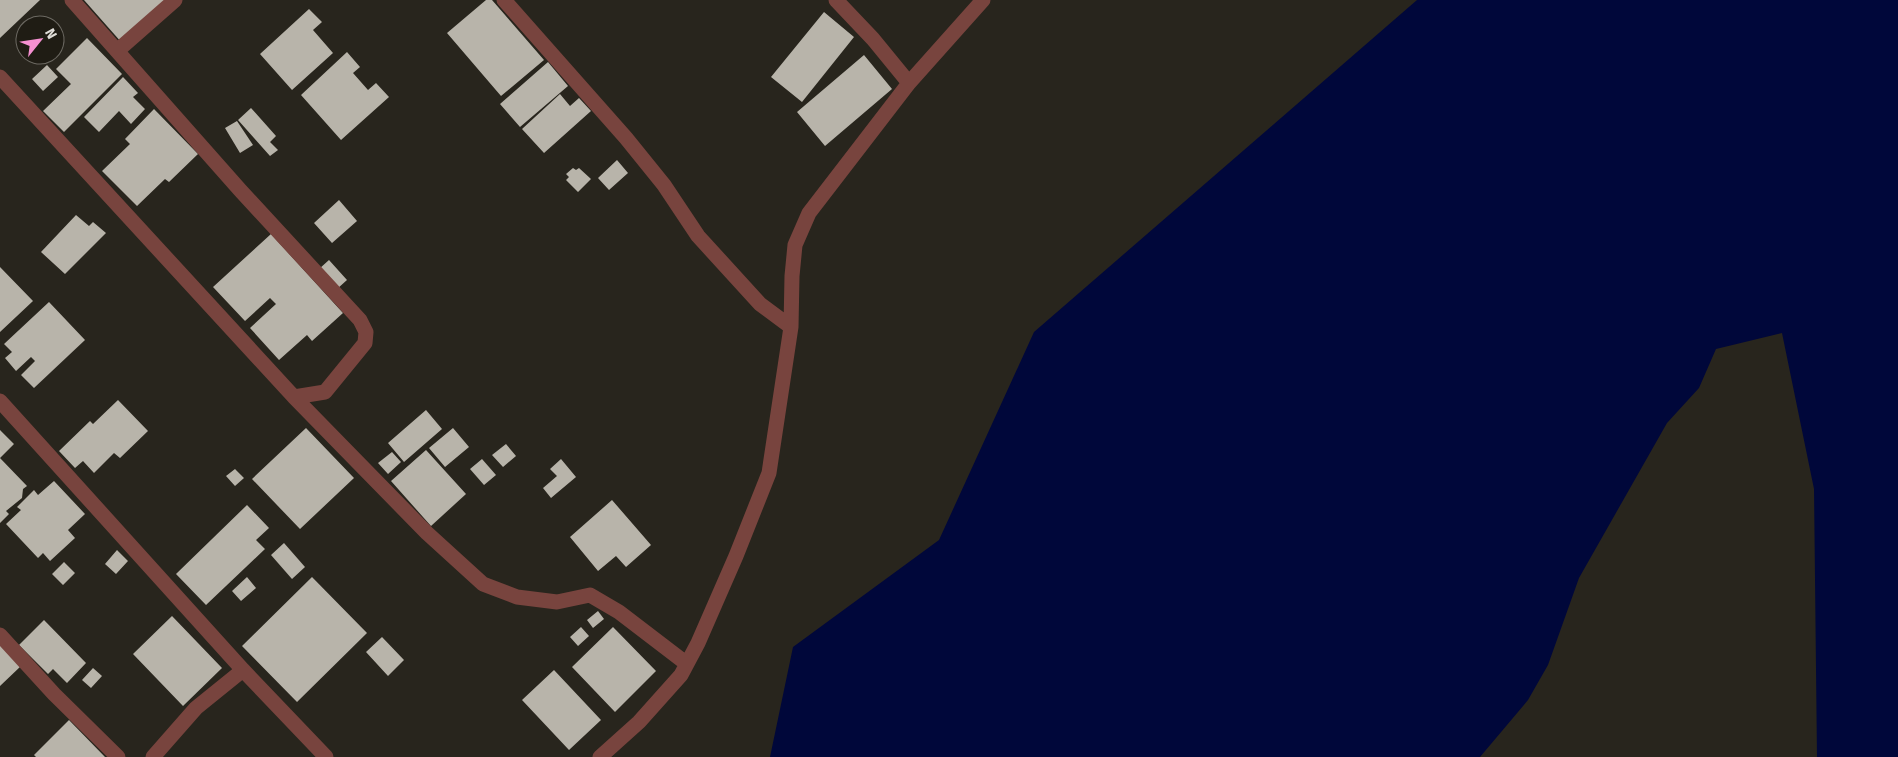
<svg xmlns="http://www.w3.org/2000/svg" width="1898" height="757" viewBox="0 0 1898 757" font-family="'Fira Sans',sans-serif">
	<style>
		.water { fill: #00073a }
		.building { fill: #b8b4aa }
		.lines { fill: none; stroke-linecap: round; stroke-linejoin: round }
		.minor { stroke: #78443e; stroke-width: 15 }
	</style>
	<rect width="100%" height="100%" fill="#28251d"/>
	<path class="water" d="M1417,0H1898V757H1817L1814,489L1782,333L1716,349L1699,388L1667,423L1579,578L1548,665L1528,700L1480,757H770L793,647L939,540L1034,332Z"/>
	<path class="building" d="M0,0H40L0,38Z
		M84,0H171L122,43Z
		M486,0H492L544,60L501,96L447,33Z
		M309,9L322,22L313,30L333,53L292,90L260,54Z
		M824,12L854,37L802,102L771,77Z
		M87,38L122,74L64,132L43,111L71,84L56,69Z
		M347,52L360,67L353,73L368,90L376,83L389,97L341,140L301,95Z
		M864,55L892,89L825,146L797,112Z
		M548,62L568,86L520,127L500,104Z
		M47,65L58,77L43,91L32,79Z
		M123,77L138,93L133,97L145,109L131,124L119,111L99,132L84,117Z
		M560,94L570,106L579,98L591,111L544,153L522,129Z
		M251,108L276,136L270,142L278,150L270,156L238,120Z
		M154,109L198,154L169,182L165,179L137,206L102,171L130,144L125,139Z
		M237,121L253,145L240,153L225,128Z
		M617,160L628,173L609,190L598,178Z
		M573,168L576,170L579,168L591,179L578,192L566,180L569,177L566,174Z
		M339,200L357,221L332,243L314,223Z
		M76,215L89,226L93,222L106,233L65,274L41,252Z
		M271,234L343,313L312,341L307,335L279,360L250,328L276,304L270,298L245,321L213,287Z
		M329,260L347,280L337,289L319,269Z
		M0,267L33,301L0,332Z
		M49,302L85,340L34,388L21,375L35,361L31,357L16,371L5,358L12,352L4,344Z
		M118,400L148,431L120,458L114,453L94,473L83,461L75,468L59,451L90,421L93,424Z
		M426,410L442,429L404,462L388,443Z
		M306,428L354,478L300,529L252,479Z
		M453,428L469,447L445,467L429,448Z
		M0,430L14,444L0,458L27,486L23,489L22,498L6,511L9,514L0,523Z
		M506,444L516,456L503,467L492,455Z
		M426,450L466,494L431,526L391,481Z
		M392,452L401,462L388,474L378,463Z
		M482,459L496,475L484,485L470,469Z
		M561,459L576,477L551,498L543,488L557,476L550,469Z
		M235,469L244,478L235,486L226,476Z
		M54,481L85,514L68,530L75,538L50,561L43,553L38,558L6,524L21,510L17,507L34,490L38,495Z
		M612,500L651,545L626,567L616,556L598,571L570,537Z
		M247,505L269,528L256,540L265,549L206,605L176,574Z
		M284,543L305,567L292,579L271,555Z
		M117,550L128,561L116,574L105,564Z
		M64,562L75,573L63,585L52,574Z
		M247,577L256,588L241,601L232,591Z
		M312,577L367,633L297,702L242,646Z
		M598,611L604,619L593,628L587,620Z
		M172,616L222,668L183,706L133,654Z
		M44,620L86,663L67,683L53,669L48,674L19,645Z
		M581,627L589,636L578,646L570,637Z
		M613,627L656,671L615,712L572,667Z
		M382,637L404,660L388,676L366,652Z
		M0,645L21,666L0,686Z
		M93,668L102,676L91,688L82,680Z
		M554,670L601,720L569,750L522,700Z
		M69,720L105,757H36L34,755Z"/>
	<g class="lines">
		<path class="minor" d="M72,0L240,190L360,320L366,332L365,343L325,392L294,397
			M504,0L626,138L664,185L698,236L760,304L791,327
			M836,0L873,39L909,83
			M117,51L175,0
			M0,77L294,397L427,533L483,584L517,597L557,602L590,595L619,612L687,664
			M0,401L243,670L326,757
			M0,635L54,694L118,757
			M153,757L196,708L243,670
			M600,757L639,722L681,675L698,643L736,556L769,473L791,327L792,276L795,245L809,213L909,83L983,0"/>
	</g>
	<g transform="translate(40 40) rotate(60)"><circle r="24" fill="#1f1c14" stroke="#6c6962"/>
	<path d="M0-4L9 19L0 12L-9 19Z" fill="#f590d1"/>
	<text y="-8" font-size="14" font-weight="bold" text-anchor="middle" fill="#dfddd8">N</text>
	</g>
</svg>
